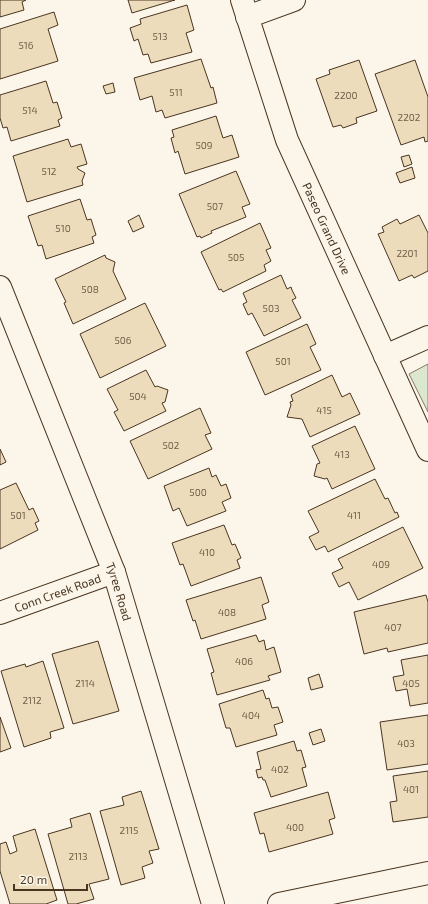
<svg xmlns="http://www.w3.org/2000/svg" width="428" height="904" viewBox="0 0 428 904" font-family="'Exo 2',sans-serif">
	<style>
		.green { fill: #dce7d0; stroke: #887966 }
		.building { fill: #ecdcbc; stroke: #4a3520 }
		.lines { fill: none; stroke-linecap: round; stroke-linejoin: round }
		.minor-casing { stroke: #4a3520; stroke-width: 24 }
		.minor { stroke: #fbf6e9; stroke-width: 22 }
		.labels { text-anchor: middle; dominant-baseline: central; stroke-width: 3; stroke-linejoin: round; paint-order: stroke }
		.number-label { font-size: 10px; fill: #725f47 }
		.street-label { font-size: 12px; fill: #4a3520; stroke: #fbf6e9 }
	</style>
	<rect width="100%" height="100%" fill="#fbf6e9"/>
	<path class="green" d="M428,364V412L409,374Z"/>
	<path class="building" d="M0,0H26L22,2L24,10L0,17Z
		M128,0H175L132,13Z
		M187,5L194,30L186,33L192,52L151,63L148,54L143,55L138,39L134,41L130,28L141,24L140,19Z
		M54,12L58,25L48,29L58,61L0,79V29Z
		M201,59L211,88L213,87L217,103L165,118L162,110L156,112L152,96L140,100L134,78Z
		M359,60L377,111L356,118L357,123L343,128L341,125L333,127L316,79L330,74L329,70Z
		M415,60L428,97V141L425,142L424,137L401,145L375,74Z
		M46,81L53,103L57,102L62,118L58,120L60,126L11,141L7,127L3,128L0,118V95Z
		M113,83L115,92L106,94L103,86Z
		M216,116L223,138L232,135L239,157L185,174L178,151L175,153L171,138L174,137L172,130Z
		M68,139L71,147L81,144L87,164L77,167L78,169L85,173L82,181L83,185L27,202L13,156Z
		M409,155L412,164L404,167L401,157Z
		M412,167L415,178L400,183L396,173Z
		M236,171L250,204L242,207L246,217L211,231L212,233L201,238L200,236L197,237L179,194Z
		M80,199L87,220L91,219L96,235L92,237L94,243L46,259L42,245L38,246L28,216Z
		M139,215L144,227L133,232L128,221Z
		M419,215L428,233V271L414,278L412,275L399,281L378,234L384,232L382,227L397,219L400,224Z
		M260,223L271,248L266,250L271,261L264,265L266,271L223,292L221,289L219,290L201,252Z
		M105,255L106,258L115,262L113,271L126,299L73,324L64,303L66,302L55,279Z
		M281,275L287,289L291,287L292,290L296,298L292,300L301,318L264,336L252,313L248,315L243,304L247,302L243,293Z
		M145,303L166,346L100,378L80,334Z
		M307,324L316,344L310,347L321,370L265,395L246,352Z
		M146,370L155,387L157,386L168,390L165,402L162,403L166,411L124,431L114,412L118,410L107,389Z
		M332,375L342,397L350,393L360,414L310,437L302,419L287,417L291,405L290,402L293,401L291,395Z
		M200,408L211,433L205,435L212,449L148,479L130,441Z
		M355,426L375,469L332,489L327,478L325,479L314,476L317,464L320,463L312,446Z
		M0,449L6,462L0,465Z
		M209,468L212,477L216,475L221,486L226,484L231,498L222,502L226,511L187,526L179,508L173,511L164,486Z
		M375,479L385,499L388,498L395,513L397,512L399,517L328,552L325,546L316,550L309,537L319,532L308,511Z
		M16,483L29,510L33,508L39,521L35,523L38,530L0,549V490Z
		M224,525L232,545L235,544L241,558L237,560L240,568L191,586L183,564L180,565L172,543Z
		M403,527L423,568L358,600L349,582L339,587L332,573L343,568L338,559Z
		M261,577L269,602L262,605L266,619L201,639L195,620L193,621L186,600Z
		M426,595L428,602V643L388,652L387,648L364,654L354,612Z
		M256,635L259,642L264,640L266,650L274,647L281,672L268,676L270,680L217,695L211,673L214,672L207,649Z
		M98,641L119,711L73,724L52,654Z
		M428,655V703L410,706L407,689L396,691L393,677L404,675L401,660Z
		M43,661L64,728L50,732L51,738L24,747L1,671L25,664L26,667Z
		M319,674L323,687L311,690L308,678Z
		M263,690L266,699L269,698L272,708L278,707L283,722L274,725L277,735L236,747L230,728H226L219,704Z
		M428,715V764L387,770L380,722Z
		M0,717L11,748L0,752Z
		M321,729L325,741L313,745L309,733Z
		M294,741L297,751L301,750L306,767L302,768L307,786L271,797L265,780H263L262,777L258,778L256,770L261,769L257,752Z
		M428,771V817L393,822L390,802L397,801L393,776Z
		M141,791L159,849L149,851L153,863L142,867L145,878L121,885L100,811L124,805L122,797Z
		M328,792L335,818L329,820L333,834L269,852L264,833L260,834L254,813Z
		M90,813L109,879L89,884L94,899L76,904H68L48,834L72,827L70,819Z
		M35,829L57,900L46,904H10L0,871V844L6,842L10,854L17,851L13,836Z"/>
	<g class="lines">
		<defs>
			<g id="minor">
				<path id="s1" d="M242,0L287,140L428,450"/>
				<path d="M247,17L294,0"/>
				<path id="s2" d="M0,287L114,572L213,904"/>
				<path d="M385,356L428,337"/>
				<path id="s3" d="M0,613L114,572"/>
				<path d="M279,904L428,873"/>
			</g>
		</defs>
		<use href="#minor" class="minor-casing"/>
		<use href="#minor" class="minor"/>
	</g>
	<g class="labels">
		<g class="number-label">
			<text x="160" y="36">513</text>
			<text x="26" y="45">516</text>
			<text x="176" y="92">511</text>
			<text x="346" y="95">2200</text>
			<text x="30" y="110">514</text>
			<text x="409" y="117">2202</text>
			<text x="204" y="145">509</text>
			<text x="49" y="171">512</text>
			<text x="215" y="206">507</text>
			<text x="63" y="228">510</text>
			<text x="407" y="253">2201</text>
			<text x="236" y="257">505</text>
			<text x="90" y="289">508</text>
			<text x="271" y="308">503</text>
			<text x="123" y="340">506</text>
			<text x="283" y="361">501</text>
			<text x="138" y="396">504</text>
			<text x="324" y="410">415</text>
			<text x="171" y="445">502</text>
			<text x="342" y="454">413</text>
			<text x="198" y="492">500</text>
			<text x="18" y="515">501</text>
			<text x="354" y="515">411</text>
			<text x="207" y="552">410</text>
			<text x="381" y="564">409</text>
			<text x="227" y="612">408</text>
			<text x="393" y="627">407</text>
			<text x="244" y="661">406</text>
			<text x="85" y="683">2114</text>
			<text x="411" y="683">405</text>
			<text x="32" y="700">2112</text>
			<text x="251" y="715">404</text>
			<text x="406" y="743">403</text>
			<text x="280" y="769">402</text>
			<text x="411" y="789">401</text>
			<text x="295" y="827">400</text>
			<text x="129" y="830">2115</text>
			<text x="78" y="856">2113</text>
		</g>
		<g class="street-label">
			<text stroke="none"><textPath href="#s1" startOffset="244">Paseo Grand Drive</textPath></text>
			<text stroke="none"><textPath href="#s2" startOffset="327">Tyree Road</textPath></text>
			<text stroke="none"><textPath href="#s3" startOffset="61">Conn Creek Road</textPath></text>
		</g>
	</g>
	<path d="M14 884v6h73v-6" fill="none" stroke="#4a3520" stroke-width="2"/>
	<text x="20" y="884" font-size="12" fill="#4a3520" stroke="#fbf6e9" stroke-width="3" paint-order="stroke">20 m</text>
</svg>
